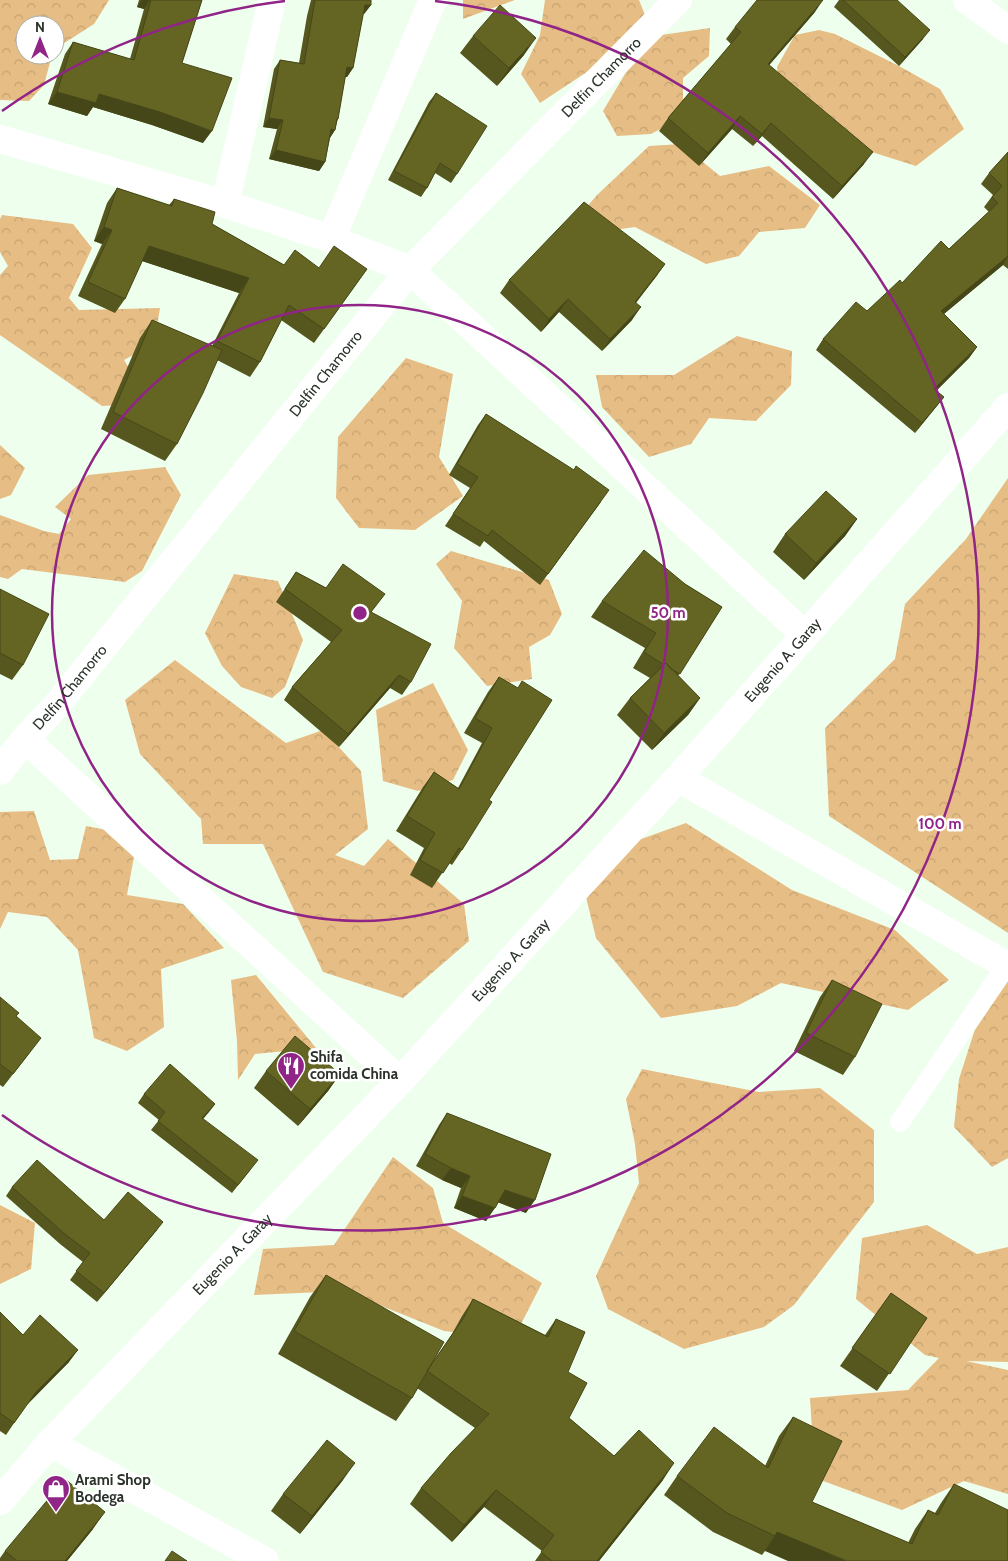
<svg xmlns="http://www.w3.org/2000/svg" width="1008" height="1561" viewBox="0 0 1008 1561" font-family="Cabin,sans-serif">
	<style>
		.forest { fill: url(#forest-crowns) }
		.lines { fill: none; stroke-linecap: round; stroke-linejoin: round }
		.lane { stroke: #fff; stroke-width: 20 }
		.street { stroke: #fff; stroke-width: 28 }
		.wall { fill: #56571e }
		.shaded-wall { fill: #464718 }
		.building { fill: #646523; stroke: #464718 }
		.ring { fill: none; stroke: #902487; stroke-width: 2.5 }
		.labels { text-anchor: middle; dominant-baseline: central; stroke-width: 5; stroke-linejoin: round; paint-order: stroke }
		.street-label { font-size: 15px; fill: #2a322a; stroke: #fff }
		.poi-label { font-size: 15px; font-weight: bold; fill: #2a322a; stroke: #fff; text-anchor: start }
		.centre { fill: #902487; stroke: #fff; stroke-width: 2.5 }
		.ring-label { font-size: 15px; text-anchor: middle; font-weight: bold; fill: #902487; stroke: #fff; stroke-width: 5; stroke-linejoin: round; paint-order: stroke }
	</style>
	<defs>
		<pattern id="forest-crowns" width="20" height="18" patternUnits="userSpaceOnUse" patternTransform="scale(1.25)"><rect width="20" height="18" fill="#e6bd84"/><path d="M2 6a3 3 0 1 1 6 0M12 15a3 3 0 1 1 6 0" fill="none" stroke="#c5a372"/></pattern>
	</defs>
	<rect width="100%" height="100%" fill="#efe"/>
	<path class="forest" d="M0,0H109L94,24L55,49V25H25V55H52L44,85L29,101L0,100Z
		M463,0H515L463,19Z
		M545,0H639L645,15L614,54L540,103L521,74L540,35Z
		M710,28L709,56L683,78V117L651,134L617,136L603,111L647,37Z
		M819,30L835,34L899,66L940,89L964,129L916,166L837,141L779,82L777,67L795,35Z
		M681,144L720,176L769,166L820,205L805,228L759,232L739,256L706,264L635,227L593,233L585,209L597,195L649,146Z
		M2,215L73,224L92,248L69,298L79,310L160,308L154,344L124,360L150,403L102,406L0,335V275L8,266L0,252V219Z
		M737,336L792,351L791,385L756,421L709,418L691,444L649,457L602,407L596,375H674Z
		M406,358L453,374L439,457L463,496L415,530L359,528L336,498L338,437Z
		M0,445L25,468L11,495L0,499Z
		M165,467L181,495L142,571L125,582L22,569L8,579L0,577V515L44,531L59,534L71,519L55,507L88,475Z
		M1008,478V933L829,816L825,728L895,659L905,604L966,539Z
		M451,551L549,580L562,614L550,635L529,647L532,679L487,686L454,648L462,601L436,564Z
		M234,574L278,581L303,640L285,687L272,698L241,687L222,666L205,633Z
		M175,660L286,743L323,730L361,771L368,829L335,855L364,866L388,839L464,904L469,941L403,998L323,972L263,844H203L201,819L140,754L125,700Z
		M433,683L468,750L453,780L418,791L383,781L376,710Z
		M34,811L50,860L78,859L86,826L107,830L135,851L127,895L183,904L224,948L161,969L164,1027L127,1051L94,1038L78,950L47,917L8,912L0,929V812Z
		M686,823L792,890L895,930L949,980L908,1010L781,983L737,1006L661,1018L596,938L586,897L627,844Z
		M256,975L316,1048L255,1054L238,1080L237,1041L231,980Z
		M1008,980V1158L992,1167L954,1127L959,1079L976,1026Z
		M642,1069L759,1092L820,1088L874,1130V1202L794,1305L764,1327L684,1349L608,1309L596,1276L639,1183L635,1144L626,1099Z
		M393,1157L433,1188L443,1223L542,1283L521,1324L489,1336L444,1331L344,1291L254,1295L263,1249L334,1245Z
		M0,1205L35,1223L31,1269L0,1284Z
		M927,1225L977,1254L1008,1247V1362L966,1361L1008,1370V1494L964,1481L902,1510L815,1478L810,1398L908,1390L939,1358L925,1355L856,1299L862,1238Z"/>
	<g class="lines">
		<path class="lane" d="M900,1122L1007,965"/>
		<g class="street">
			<path d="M967,0L1008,30"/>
			<path d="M0,139L225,204L331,239L410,270L805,635"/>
			<path d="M225,204L272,0"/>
			<path d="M331,239L433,0"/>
			<path d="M25,739L400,1081"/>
			<path id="s1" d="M0,771L25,739L55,707L410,270L678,0"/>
			<path d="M678,778L1008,966"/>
			<path d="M50,1443L265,1561"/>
			<path id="s2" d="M0,1501L50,1443L400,1081L678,778L1008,407"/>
		</g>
	</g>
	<path class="wall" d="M139,0H202L182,63L203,143L152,125L93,107L87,116L48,104L65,54L73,42L130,59L144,9L137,7Z
		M311,0H371V5L364,14H363L353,68L347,77H345L338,119L337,122L335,130L330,138L325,162L319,171L269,159L277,129L263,127L274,69L280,60L299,63L307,16Z
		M839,0H897L923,39L899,66L834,7Z
		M815,12L769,65L864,164L833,199L762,136L753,146L732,129L699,166L659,131L668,118L731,44L726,39L735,27Z
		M473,36L524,55L497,86L460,53Z
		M436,93L457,174L451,183L435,173L427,188L421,197L388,180L429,102Z
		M1008,152V269L1003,265L944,314L977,347L969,358L936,391L944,397L936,407L915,433L816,350L823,339L867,311L902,283L949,249L989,212L984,207L993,195L981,184L989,173Z
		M117,188L169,205L174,199L212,224L284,265L319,268L367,269L314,343L281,320L260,362L250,377L217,360L177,444L165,461L101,429L140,338L152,320L212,346L239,293L142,261L125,299L115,313L78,296L102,244L94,241L107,203Z
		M665,264L636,303L632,320L602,351L559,312L541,332L500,293L509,280Z
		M486,414L601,502L540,585L484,541L480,547L445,526L470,488L449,475L478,425Z
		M857,519L845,536L804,580L773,552L785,534Z
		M296,572L372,612L411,682L402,695L390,688L339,747L284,700L292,687L331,642L276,602Z
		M685,584L722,607L678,676L700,698L688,715L652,750L617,715L630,698L650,678L633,668L645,648L591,617L602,601Z
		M0,589L23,665L12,680L0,674Z
		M499,677L489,800L462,850L452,865L449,863L432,888L410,875L424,848L396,831L423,787L434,772L458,788L482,743L464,733L488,692Z
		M832,980L855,1057L843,1075L794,1051L820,997Z
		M0,997L16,1017L31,1051L3,1087L0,1085Z
		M266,1071L340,1074L328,1091L298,1126L254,1088Z
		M144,1094L215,1104L203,1119L251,1169L232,1193L151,1130L159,1120L138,1103Z
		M447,1113L526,1213L498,1202L486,1221L454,1208L461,1188L442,1180L416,1166L439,1125Z
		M12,1187L104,1220L157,1230L97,1302L70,1280L83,1262L60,1244L6,1196Z
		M326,1275L431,1365L452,1334L462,1316L473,1299L545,1335L556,1319L568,1372L569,1418L614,1456L663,1480L599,1561H535L542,1551L484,1507L452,1542L410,1504L421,1488L475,1428L417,1388L412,1398L396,1421L278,1354L310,1297Z
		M891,1293L927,1318L877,1391L840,1366Z
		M0,1312L23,1335L69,1362L27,1404L6,1435L0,1431Z
		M793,1417L812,1502L908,1543L915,1529L928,1510L935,1513L941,1503L954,1484L1008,1561L765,1551L762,1555L713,1532L664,1495L677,1476L765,1466L779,1436Z
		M343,1480L300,1534L271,1511L283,1494Z
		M93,1529L67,1561H0V1558L5,1551Z"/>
	<path class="shaded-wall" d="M142,0H150L144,9L137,7Z
		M823,0L815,12L759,77L768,64Z
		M365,5H371L364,14H358Z
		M930,30L923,39L899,66L905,57Z
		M536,38L524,55L497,86L509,68Z
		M347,67L353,68L347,77L340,76Z
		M57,92L99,94L160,112L212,131L203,143L152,125L93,107L87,116L48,104Z
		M740,116L732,129L699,166L708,153Z
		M269,118L283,120L277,129L263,127Z
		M771,123L762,136L753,146L762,134Z
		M331,129L335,130L329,139Z
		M276,150L325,162L319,171L269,159Z
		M873,152L864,164L833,199L842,186Z
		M104,227L112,230L102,244L94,241Z
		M149,246L249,278L239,293L139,260Z
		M1008,256L1003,265L934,322L941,311Z
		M665,264L656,277L626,315L635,302Z
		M568,299L559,312L541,332L549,319Z
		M641,307L632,320L602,351L610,339Z
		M977,347L969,358L927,400L934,389Z
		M944,397L936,407L915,433L922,423Z
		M857,519L845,536L804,580L816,563Z
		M399,675L390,688L339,747L348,734Z
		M700,698L688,715L652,750L664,733Z
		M340,1074L328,1091L298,1126L310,1109Z
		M215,1104L209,1112L196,1127L202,1118Z
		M451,1168L470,1176L461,1188L442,1180Z
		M505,1190L535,1200L526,1213L497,1202Z
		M462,1196L495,1208L486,1221L454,1208Z
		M163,1222L157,1230L97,1302L104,1293Z
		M78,1350L69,1362L27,1405L36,1392Z
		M355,1463L343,1480L300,1534L312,1516Z
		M674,1463L663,1480L599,1561H597Z
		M496,1490L484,1507L452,1542L464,1525Z
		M105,1512L93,1529L67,1561H65Z
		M777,1532L847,1561H788L765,1551Z"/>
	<path class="building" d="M151,0H202L182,63L232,78L212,131L160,112L99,94L96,103L57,92L73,42L134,60Z
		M315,0H371V5H365L353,68L347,67L338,119H337L335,130L331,129L325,162L276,150L283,120L269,118L280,60L304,64Z
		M757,0H823L768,64L873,152L842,186L771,123L762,134L740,116L708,153L668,118L741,32L735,27Z
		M843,0H897L930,30L905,57Z
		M500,5L536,38L509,68L473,36Z
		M436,93L487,126L457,174L440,163L427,188L394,171Z
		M1008,152V256L941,311L977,347L934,389L944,397L922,423L823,339L856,302L867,311L900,280L902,283L941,241L949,249L998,203L992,197L1002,186L989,173Z
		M117,188L172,206L174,199L215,212L212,224L284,265L295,250L319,268L334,246L367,269L324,329L289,305L260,362L217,341L249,278L149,246L125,299L88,282L112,230L104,227Z
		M584,202L665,264L635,302L641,307L610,339L568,299L549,319L509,280Z
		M152,320L222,350L203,393L177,444L113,412Z
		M486,414L574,470L576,466L609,490L548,574L492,530L488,536L453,514L478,477L457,464Z
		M826,491L857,519L816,563L785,534Z
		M644,550L685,584L722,607L680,674L671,669L666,663L664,665L644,652L656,633L602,601Z
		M343,564L385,594L371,612L431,644L411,682L399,675L348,734L292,687L342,630L285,589L296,572L326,588Z
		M0,589L49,614L23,665L0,653Z
		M666,663L700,698L664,733L630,698Z
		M499,677L518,688L522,681L552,700L489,800L492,802L462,850L459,848L443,873L420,860L435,833L407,816L434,772L459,789L492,728L475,718Z
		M832,980L882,1004L855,1057L806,1033Z
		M0,997L19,1013L16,1016L41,1038L13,1074L0,1064Z
		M295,1036L340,1074L310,1109L266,1071Z
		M170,1064L215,1104L202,1118L258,1160L238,1185L158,1121L165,1112L144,1094Z
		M447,1113L551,1154L535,1200L505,1190L495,1208L462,1196L470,1176L451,1168L425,1154Z
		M37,1160L104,1220L128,1192L163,1222L104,1293L76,1271L90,1253L66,1235L12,1187Z
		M326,1275L444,1342L412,1398L294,1331Z
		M891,1293L927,1318L890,1374L852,1348Z
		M473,1299L548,1337L556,1319L585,1332L568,1372L587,1383L569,1418L614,1456L639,1430L674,1463L597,1561H552L541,1552L554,1535L496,1490L464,1525L421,1488L451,1453L489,1414L427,1371L431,1365L463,1319Z
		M0,1312L23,1335L40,1315L78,1350L36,1392L14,1423L0,1413Z
		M793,1417L842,1441L812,1502L912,1544L928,1510L938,1515L954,1484L1008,1510V1561H847L777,1532L775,1536L727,1513L677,1476L714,1427L768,1468Z
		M327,1440L355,1463L312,1516L283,1494Z
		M65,1479L105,1512L65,1561H17L5,1551Z
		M172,1551L187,1561H165Z"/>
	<g class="ring">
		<circle cx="360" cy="613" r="308"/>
		<path d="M2 111A617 617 0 0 1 285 1M435 1A617 617 0 1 1 2 1115"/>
	</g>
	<defs>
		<symbol id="restaurant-pin" viewBox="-11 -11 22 30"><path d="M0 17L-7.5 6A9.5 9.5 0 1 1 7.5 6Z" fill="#902487" stroke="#fff"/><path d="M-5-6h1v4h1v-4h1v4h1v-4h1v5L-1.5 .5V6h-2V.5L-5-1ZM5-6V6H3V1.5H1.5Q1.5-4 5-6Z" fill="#fff"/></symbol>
		<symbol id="shop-pin" viewBox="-11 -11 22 30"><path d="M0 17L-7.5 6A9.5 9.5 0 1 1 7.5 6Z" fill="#902487" stroke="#fff"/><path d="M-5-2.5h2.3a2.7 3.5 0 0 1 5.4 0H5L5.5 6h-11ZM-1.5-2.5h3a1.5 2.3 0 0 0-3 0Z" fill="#fff"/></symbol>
	</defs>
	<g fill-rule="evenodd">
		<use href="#restaurant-pin" x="275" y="1050" width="32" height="43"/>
		<use href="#shop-pin" x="40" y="1473" width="32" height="43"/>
	</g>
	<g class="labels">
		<g class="street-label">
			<text stroke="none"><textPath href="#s1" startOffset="919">Delfin Chamorro</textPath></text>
			<text stroke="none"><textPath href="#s1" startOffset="514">Delfin Chamorro</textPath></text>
			<text stroke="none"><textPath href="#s2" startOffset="1149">Eugenio A. Garay</textPath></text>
			<text stroke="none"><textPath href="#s1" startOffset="109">Delfin Chamorro</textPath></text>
			<text stroke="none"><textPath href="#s2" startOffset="744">Eugenio A. Garay</textPath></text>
			<text stroke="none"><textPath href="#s2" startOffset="339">Eugenio A. Garay</textPath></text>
		</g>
		<g class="poi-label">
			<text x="310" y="1057">Shifa<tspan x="310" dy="17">comida China</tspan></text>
			<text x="75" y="1480">Arami Shop<tspan x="75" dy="17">Bodega</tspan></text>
		</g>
	</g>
	<circle cx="360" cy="613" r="8" class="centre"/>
	<g class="ring-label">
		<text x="668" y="618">50 m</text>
		<text x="940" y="829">100 m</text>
	</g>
	<g transform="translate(40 40)"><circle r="24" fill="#ffffff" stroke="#aaadaa"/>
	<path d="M0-4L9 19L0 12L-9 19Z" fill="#902487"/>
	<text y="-8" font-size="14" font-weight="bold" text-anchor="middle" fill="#2a322a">N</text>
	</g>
</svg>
